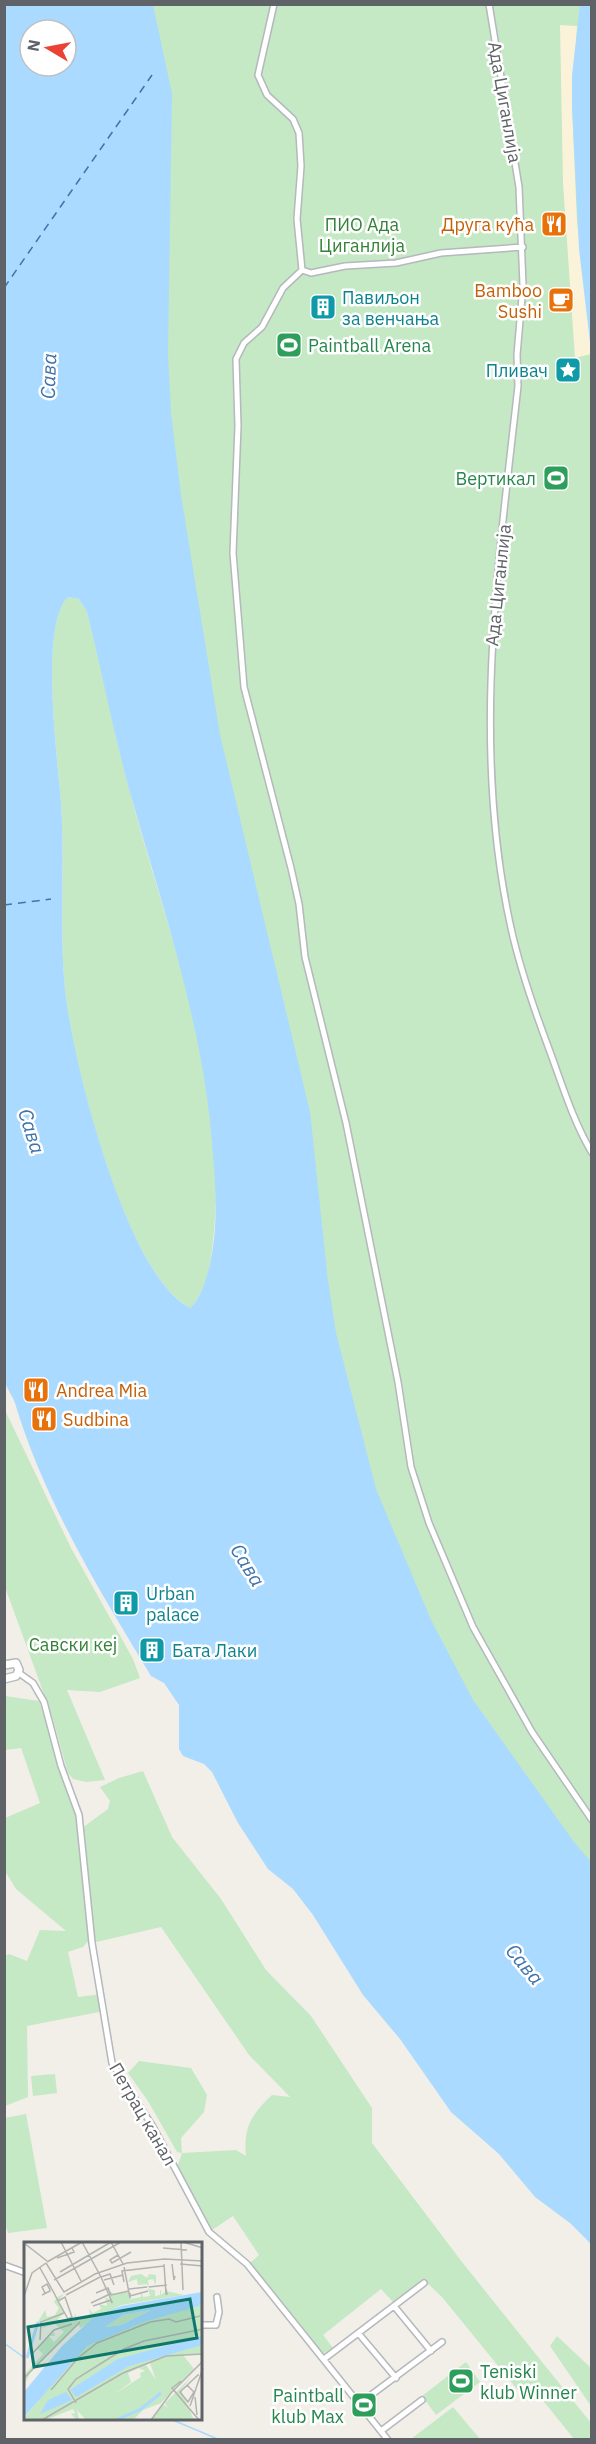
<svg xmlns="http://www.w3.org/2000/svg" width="596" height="2444" viewBox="0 0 596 2444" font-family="'IBM Plex Sans',sans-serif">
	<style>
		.green { fill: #c5e8c5 }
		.sand { fill: #fbf3d9 }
		.water { fill: #aadaff; fill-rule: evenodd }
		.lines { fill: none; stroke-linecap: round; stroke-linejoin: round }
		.stream { stroke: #aadaff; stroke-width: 1.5 }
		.ferry { stroke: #4174aa; stroke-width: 1.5; stroke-dasharray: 8 6; stroke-linecap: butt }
		.minor-casing { stroke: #b5b8bc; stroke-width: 8 }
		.tertiary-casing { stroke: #b5b8bc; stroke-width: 10 }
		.minor { stroke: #fff; stroke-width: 5 }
		.tertiary { stroke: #fff; stroke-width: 7 }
		.labels { text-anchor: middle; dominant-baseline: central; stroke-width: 5; stroke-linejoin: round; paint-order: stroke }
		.street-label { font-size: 18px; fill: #5f6368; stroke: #fff }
		.park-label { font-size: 18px; fill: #348238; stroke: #fff }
		.food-label { font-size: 18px; fill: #c56008; stroke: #fff; text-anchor: end }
		.culture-label { font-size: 18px; fill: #0d838f; stroke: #fff; text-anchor: start }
		.leisure-label { font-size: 18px; fill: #27864d; stroke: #fff; text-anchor: start }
		.water-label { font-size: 20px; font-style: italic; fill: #4174aa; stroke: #fff }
		.inset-river { fill: none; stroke: #aadaff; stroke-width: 3 }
		.inset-road { fill: none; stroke: #b3b3b1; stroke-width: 1.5 }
		.view { fill: #0f766e; fill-opacity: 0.15; stroke: #0f766e; stroke-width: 3 }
		.inset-edge { fill: none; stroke: #5f6368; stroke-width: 3 }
	</style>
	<rect width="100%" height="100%" fill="#f1efe8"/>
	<path class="green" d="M117,5H591V1896L356,1526L154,522Z
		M68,597L79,599L87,612C102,669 113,728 128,785C167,934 230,1084 213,1241C211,1263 206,1293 190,1308C125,1274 72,1060 65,989C59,927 65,864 61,802C58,761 39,625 68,597Z
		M4,1408L71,1548L133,1659L140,1678L100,1692L67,1690L105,1780L86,1782L73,1779L68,1773L52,1716L5,1587Z
		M5,1696L39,1701L79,1815L89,1940L83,1947L55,1956L68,1952L78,1997L102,1994L104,2011L27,2026L28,2097L5,2106V1956L9,1954L27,1961L40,1930L66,1931L16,1889L5,1871V1818L40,1803L21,1748L5,1750Z
		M143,1771L172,1837L221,1899L266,1970L311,2016L372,2108V2143L462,2262L591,2423V2439H574L541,2398L532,2400L521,2394L442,2297L423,2279L394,2303L381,2289L323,2335L333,2348L322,2354L250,2263L259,2255L233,2216L209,2232L176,2171L182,2153L177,2152L148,2101L128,2073L139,2061L191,2068L207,2095L204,2112L181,2138L182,2153L236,2150L246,2156C243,2127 252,2114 272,2095L290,2097L249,2055L161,1927L92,1943L82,1828L108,1809L110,1801L100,1787L119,1778Z
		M55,2074L57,2093L33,2096L31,2076Z
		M26,2114L47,2228L8,2233L4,2220L5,2118Z
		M557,2336L591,2368V2406L550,2346Z
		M466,2362L480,2382L436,2415L422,2396Z
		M453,2407L480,2439H411Z"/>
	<path class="sand" d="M560,25L577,26L572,106L577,222L592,351L591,354L575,358L563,183Z"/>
	<path class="water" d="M4,5H153L172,94L168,354L171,413L181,495L220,735L310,1112L328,1281L336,1333L376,1489L431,1620L473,1700L574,1842L591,1862V2244L570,2223L535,2197L499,2154L451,2112L400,2039L363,1995L313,1915L293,1889L268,1869L238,1823L212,1772L204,1764L183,1756L179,1749V1705L164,1683L151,1676C99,1590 44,1500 15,1403C12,1395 7,1389 5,1382ZM30,30H66V66H30ZM68,597L79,599L87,612C102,671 113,731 129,789C163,910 205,1029 213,1155C216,1191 218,1228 210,1264C206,1279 202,1297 190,1308C126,1276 72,1059 65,989C59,927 65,864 61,802C58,762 39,625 68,597Z
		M580,5H592L591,351L579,249L572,106V75Z"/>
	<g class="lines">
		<path class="stream" d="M4,2343L26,2359
			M168,2418L220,2440"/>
		<path class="ferry" d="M4,288L152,75
			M4,905L51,899"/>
		<defs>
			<path id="minor" d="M274,4L258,75L267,95L293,119L299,133L301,166L297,219L302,270L283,288L262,327L244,343L236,359L238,426L233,553L244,687L291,868L299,904L305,957L346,1123L398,1382L411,1467L429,1523L473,1627L532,1732L592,1820
				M489,4L519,187L523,285L517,355L518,386C498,566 471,748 511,928C520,969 534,1009 549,1049C562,1084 573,1121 592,1153
				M302,270L311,273L345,266L396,263L441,253L523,247
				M19,1673L33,1683L44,1702L61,1766L79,1815L92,1943L112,2063L153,2127L209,2232L247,2264L388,2440
				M4,2265L26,2273
				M394,2306L431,2351
				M201,2325H216L219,2312L217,2297
				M359,2334L396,2378
				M324,2359L424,2283
				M359,2404L442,2342
				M381,2431L422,2400"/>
			<path id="tertiary" d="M4,1665L16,1663L19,1670L16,1676L4,1679"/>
		</defs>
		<use href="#minor" class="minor-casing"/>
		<use href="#tertiary" class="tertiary-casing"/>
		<use href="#minor" class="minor"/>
		<use href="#tertiary" class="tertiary"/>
	</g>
	<defs>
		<symbol id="restaurant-square" viewBox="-11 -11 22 22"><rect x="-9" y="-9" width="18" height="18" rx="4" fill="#e8710a" stroke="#fff"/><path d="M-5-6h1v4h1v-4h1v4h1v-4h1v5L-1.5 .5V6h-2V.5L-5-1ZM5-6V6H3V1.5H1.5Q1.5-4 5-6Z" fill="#fff"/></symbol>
		<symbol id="cafe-square" viewBox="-11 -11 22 22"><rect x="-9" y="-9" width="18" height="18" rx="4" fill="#e8710a" stroke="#fff"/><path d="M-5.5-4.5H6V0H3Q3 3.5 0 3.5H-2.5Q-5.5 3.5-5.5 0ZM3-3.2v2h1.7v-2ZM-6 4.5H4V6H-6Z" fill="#fff"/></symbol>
		<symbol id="building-square" viewBox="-11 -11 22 22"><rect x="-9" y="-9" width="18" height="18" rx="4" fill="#0f9aa8" stroke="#fff"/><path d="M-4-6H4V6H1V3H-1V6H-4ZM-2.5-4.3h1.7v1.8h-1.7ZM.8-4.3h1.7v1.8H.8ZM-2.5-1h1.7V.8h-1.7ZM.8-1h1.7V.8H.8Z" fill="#fff"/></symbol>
		<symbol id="stadium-square" viewBox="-11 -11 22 22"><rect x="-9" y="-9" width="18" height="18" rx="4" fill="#2e9e5b" stroke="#fff"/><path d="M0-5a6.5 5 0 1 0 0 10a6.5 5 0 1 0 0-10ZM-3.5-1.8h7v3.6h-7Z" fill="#fff"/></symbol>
		<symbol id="sight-square" viewBox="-11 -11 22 22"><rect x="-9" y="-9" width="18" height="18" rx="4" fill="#0f9aa8" stroke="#fff"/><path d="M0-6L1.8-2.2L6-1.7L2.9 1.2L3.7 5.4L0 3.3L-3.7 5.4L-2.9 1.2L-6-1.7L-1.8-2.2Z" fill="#fff"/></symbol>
	</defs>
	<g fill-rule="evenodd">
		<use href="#restaurant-square" x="539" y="209" width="30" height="30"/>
		<use href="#cafe-square" x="546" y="285" width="30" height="30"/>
		<use href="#building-square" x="308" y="292" width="30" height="30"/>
		<use href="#stadium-square" x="274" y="330" width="30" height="30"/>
		<use href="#sight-square" x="553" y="355" width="30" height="30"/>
		<use href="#stadium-square" x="541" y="463" width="30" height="30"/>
		<use href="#restaurant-square" x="21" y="1375" width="30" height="30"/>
		<use href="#restaurant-square" x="29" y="1404" width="30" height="30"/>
		<use href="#building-square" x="111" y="1588" width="30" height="30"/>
		<use href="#building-square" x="137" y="1635" width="30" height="30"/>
		<use href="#stadium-square" x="446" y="2366" width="30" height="30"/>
		<use href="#stadium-square" x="349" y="2390" width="30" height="30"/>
	</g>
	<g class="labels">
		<g class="street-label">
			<text transform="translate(505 102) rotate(80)">Ада Циганлија</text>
			<text transform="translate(498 585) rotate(-84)">Ада Циганлија</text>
			<text transform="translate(143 2114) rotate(60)">Петрац канал</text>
		</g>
		<g class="park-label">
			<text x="362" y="224">ПИО Ада<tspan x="362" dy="21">Циганлија</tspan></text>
			<text x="73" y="1644">Савски кеј</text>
		</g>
		<g class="food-label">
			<text x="534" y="224">Друга кућа</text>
			<text x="542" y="290">Bamboo<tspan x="542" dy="21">Sushi</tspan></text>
			<text x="56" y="1390" text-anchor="start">Andrea Mia</text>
			<text x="63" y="1419" text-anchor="start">Sudbina</text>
		</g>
		<g class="culture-label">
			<text x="342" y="297">Павиљон<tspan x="342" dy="21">за венчања</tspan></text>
			<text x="548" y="370" text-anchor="end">Пливач</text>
			<text x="146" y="1593">Urban<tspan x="146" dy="21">palace</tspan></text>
			<text x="172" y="1650">Бата Лаки</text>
		</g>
		<g class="leisure-label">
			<text x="308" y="345">Paintball Arena</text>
			<text x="536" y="478" text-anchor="end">Вертикал</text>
			<text x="480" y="2371">Teniski<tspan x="480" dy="21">klub Winner</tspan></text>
			<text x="344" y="2395" text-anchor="end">Paintball<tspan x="344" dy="21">klub Max</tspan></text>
		</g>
		<g class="water-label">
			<text transform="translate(48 376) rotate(-88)">Сава</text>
			<text transform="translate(32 1131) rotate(72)">Сава</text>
			<text transform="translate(248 1565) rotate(58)">Сава</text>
			<text transform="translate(525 1964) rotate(50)">Сава</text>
		</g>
	</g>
	<g transform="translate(24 2242)">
		<rect width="178" height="178" fill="#f1efe8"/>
		<path d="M117,32L123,36L125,32L132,33V43L129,37L124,38L125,47L131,48V54L136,53V48H137V53L142,49L160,53L97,63L56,86L54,81L6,131L0,144V133L19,112L13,106L30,90L31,94H25L30,100L40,90L31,82L18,86L24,76L12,83L21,68L23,75L31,73L35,66L30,60L33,55L40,52L34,59L40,71L34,77L36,81L50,79L51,71L54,79L66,72L65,67L69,71L77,67L75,62L83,64L81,55L88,59L87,57L83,47L90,52L105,50L107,57L117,55V50L119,55L126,54L123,42L114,43L113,37L104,40L107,34ZM178,62V112L159,113L170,127L137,161L119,168L109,178H62L53,168L55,177L53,178L47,172L51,171L49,167L21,178L0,176L45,121L69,98L133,73ZM126,121L132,138L122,123L115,126L121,129L116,131L117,135L89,153L107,140L104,131ZM127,68L97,83L81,85L99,73ZM168,134L157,148L170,178H128L139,162L144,166L141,161Z" fill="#c5e8c5" fill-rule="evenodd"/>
		<path d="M178,50V63L120,80L63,104L0,175V150L38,104L69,76L97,64ZM127,68L97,83L81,85L99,73ZM178,94V103L105,124L52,155L46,148L94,117ZM42,150L48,158L16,172L24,158Z" fill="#aadaff" fill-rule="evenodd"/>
		<path class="inset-river" d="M144,59L163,68M3,116L14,80M92,178L117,167L137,151"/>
		<path class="inset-road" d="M37,0L57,39M58,0L77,35L88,60V61L86,56M87,0L99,22M157,0L159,48M159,0L179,6M0,1L23,19M139,6L163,8M94,13L86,18L88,21L107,10M33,16L50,10L48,6M23,20L58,0M22,21L40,50L71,32L103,21L140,17L179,19M140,22L142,52H143L142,47M148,22L150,38L151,34M156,22L179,24M100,25L106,56V51M16,26L30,51L34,59L44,77L48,75L41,55L34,59M36,30L87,0M77,35L86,32L90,43M30,38L97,0M80,38L99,33M100,40L98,29L140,24M125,45L143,43M105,47L123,45M72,51L84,46L87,53L105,49M18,53L26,49V48L23,42L18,45L21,51M42,53L76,35M0,54L8,31L22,21M106,54L124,49M67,61L86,52M69,64L87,58M16,98L17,80L40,71M8,112L30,88L48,82M0,136L56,80M157,139L148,146L175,178M163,143L170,150L164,160L156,150L157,149L174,133H175M27,148L54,116L73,101L126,80L145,77L152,80L176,74M171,155L173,173M52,161L44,147L52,137L100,107L120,99L179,87M166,164L179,126M18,178L99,131L142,114L179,112M127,178L147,151L179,119"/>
		<path class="view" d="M166,57L173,96L10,125L4,85Z"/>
		<rect width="178" height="178" class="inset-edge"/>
	</g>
	<rect width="596" height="2444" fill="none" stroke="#5f6368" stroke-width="12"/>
	<g transform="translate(48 48) rotate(280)"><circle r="28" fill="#ffffff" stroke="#bfc1c3" stroke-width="1.5"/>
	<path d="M0-4.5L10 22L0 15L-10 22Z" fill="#ea4335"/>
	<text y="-9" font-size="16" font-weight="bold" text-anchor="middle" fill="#5f6368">N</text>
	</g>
</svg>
